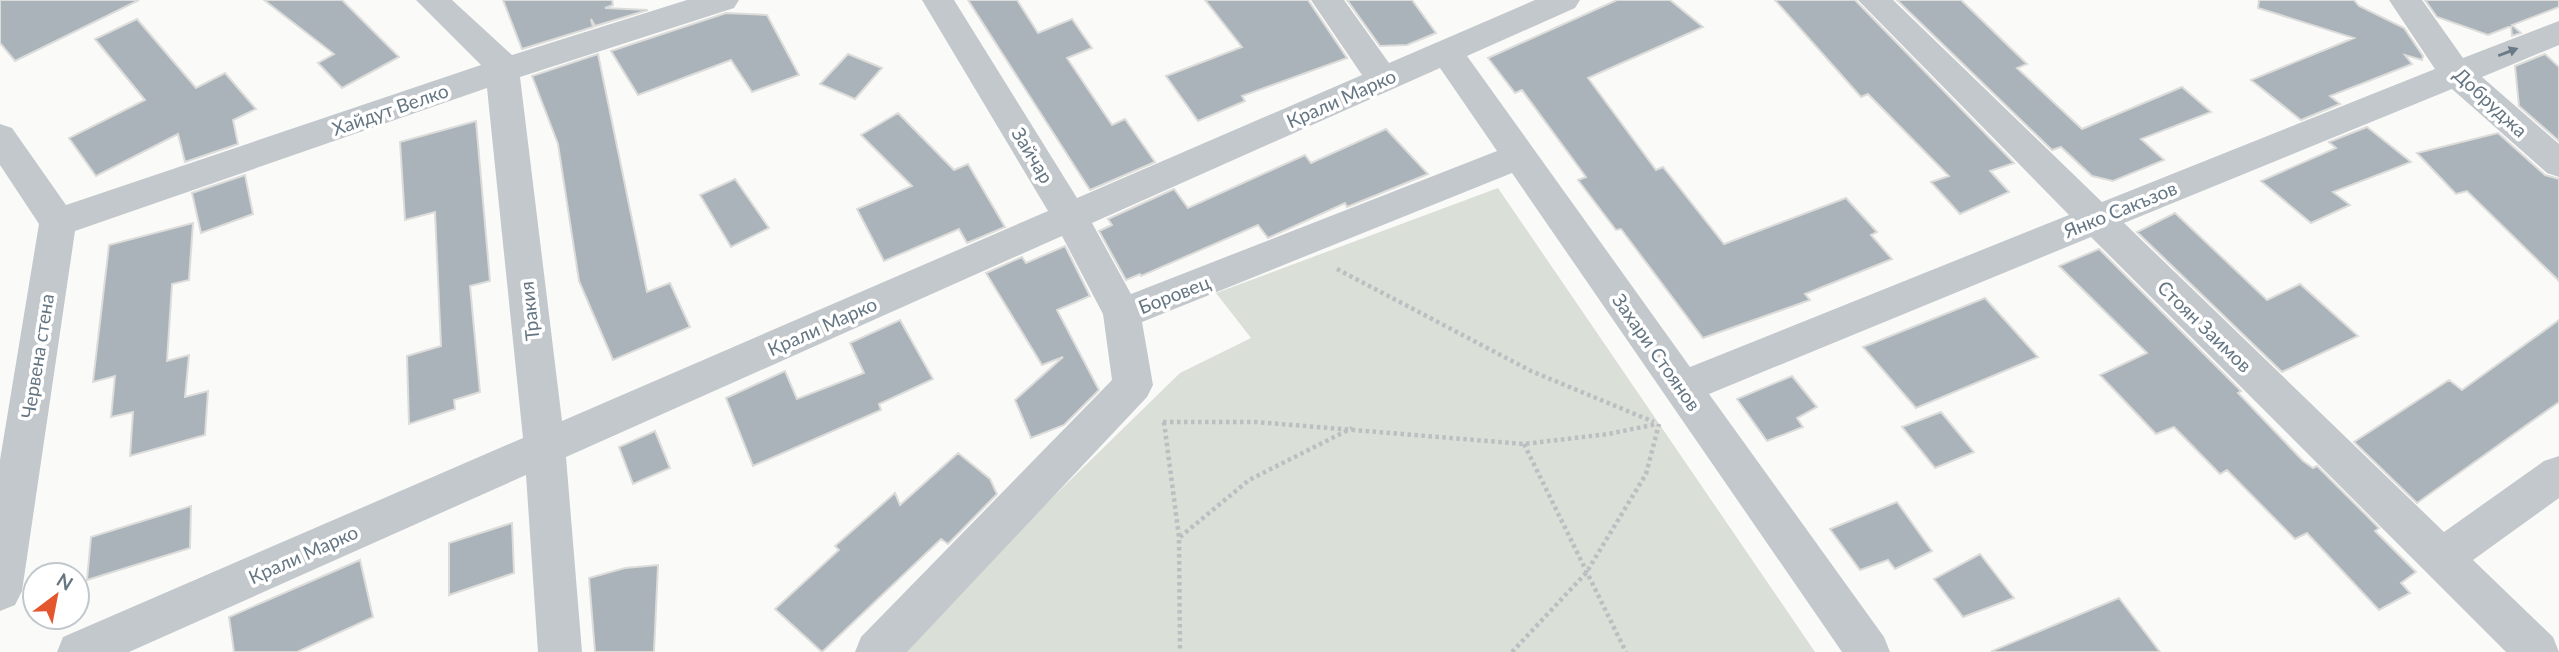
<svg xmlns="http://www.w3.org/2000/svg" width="2559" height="652" viewBox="0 0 2559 652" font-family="Lato,sans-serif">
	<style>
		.green { fill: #dadfd7 }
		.building { fill: #aab3b9; stroke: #dcdcda; stroke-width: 2 }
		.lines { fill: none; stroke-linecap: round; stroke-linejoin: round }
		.path { stroke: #bbbfc2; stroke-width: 4.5; stroke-dasharray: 3.5 3.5; stroke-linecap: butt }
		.minor { fill: #c3c8cc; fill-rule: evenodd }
		.oneway { fill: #6a7a87 }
		.labels { text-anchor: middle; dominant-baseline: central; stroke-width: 7; stroke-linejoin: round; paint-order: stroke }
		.street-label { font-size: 19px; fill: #657683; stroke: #fff }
	</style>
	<rect width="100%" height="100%" fill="#fafaf8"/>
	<path class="green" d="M1498,188L1815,652H894L1180,373L1251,338L1216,293Z"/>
	<path class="building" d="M0,0H139L15,61L0,43Z
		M264,0H342L399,57L342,88L318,63L334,54Z
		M503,0H612L613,5L605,8L648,10L595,26L591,19L593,27L522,49Z
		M968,0H1017L1038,33L1072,19L1092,48L1067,58L1112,125L1125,119L1155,162L1090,190Z
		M1205,0H1308L1347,58L1242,96L1245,101L1198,121L1166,76L1242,47Z
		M1347,0H1412L1436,33L1407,45L1380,46Z
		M1617,0H1670L1703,27L1588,78L1656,170L1663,167L1724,244L1846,198L1877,232L1871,235L1892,259L1805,294L1810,300L1703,338L1621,229L1616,230L1578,180L1586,177L1522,90L1515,93L1488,58Z
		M1775,0H1855L2014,163L1990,171L2009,192L1960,214L1931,182L1949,176L1868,94L1861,97Z
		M1897,0H1961L2027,64L2017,68L2082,129L2182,87L2211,112L2141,139L2164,160L2113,181L2092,176L2061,147L2052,150Z
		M2259,0H2354L2359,6L2404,28L2423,56L2422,60L2405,55L2412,64L2330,96L2340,104L2301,120L2251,80L2354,38L2258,8Z
		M2425,0H2559V7L2512,25L2521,33L2512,36L2511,26L2488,35L2437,17Z
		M726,13L767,15L799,75L752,92L731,60L638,95L611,51Z
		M137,19L196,88L225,73L256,109L233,120L238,144L185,162L178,134L96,176L69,138L145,100L95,39Z
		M598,54L647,292L670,283L690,327L613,360L579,281L558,144L532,76Z
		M848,54L882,68L855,99L820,84Z
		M2545,54L2559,67V141L2519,106L2515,66Z
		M898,113L954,170L968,164L1005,227L967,243L959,229L884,261L857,209L912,186L861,135Z
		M476,121L490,281L470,286L480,392L454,400L455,409L409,424L407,356L441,346L435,212L405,220L400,142Z
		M2367,127L2411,162L2333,192L2350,205L2311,223L2261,181L2336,148L2329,142Z
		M1386,129L1428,174L1347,207L1345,203L1268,238L1258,225L1141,276L1140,274L1126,280L1099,231L1112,225L1108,219L1174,189L1188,208L1305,155L1311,163Z
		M2498,133L2545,175L2559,179V281L2467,191L2456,194L2417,153Z
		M245,175L253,214L201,233L192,193Z
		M735,179L769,228L731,247L700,195Z
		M2175,213L2267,300L2300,284L2358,336L2282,372L2137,232Z
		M193,223L189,280L172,284L167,361L189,355L185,397L208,391L205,435L130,456L133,412L111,417L115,376L93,382L109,245Z
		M1065,246L1090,296L1057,310L1099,390L1064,425L1031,438L1015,400L1063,357L1042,365L986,273L1022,257L1026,263Z
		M2099,249L2241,391L2238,393L2303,461L2313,468L2317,466L2379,528L2375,531L2416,572L2401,583L2410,593L2379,610L2307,533L2295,539L2227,470L2220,474L2174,427L2156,434L2100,375L2147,353L2059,266Z
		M1985,298L2038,357L1916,408L1863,347Z
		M900,320L933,379L879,404L881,410L753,466L726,398L785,371L797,399L864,373L850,343Z
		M2559,320V402L2417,503L2354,442L2449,380L2462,390Z
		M1792,376L1817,407L1797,418L1803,427L1767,441L1737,399Z
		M1941,412L1974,452L1935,468L1902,427Z
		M655,431L670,468L633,484L619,447Z
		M958,453L990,479L997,494L948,544L941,539L822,652L775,609L839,550L835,546L895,493L900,505Z
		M1897,502L1932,551L1895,569L1888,560L1860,570L1830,529Z
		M191,506L190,548L87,580L91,537Z
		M512,523L514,573L449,595V543Z
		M1980,554L2014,598L1963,617L1934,579Z
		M360,560L373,617L297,652H234L229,617Z
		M658,565L654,652H595L589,578L625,568Z
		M2119,598L2160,652H1993L1992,651Z"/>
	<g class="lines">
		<path class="path" d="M1337,269L1531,371L1654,422
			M1163,422H1256L1524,444L1608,434L1657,424
			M1164,422L1179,537L1180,652
			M1524,444L1626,652
			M1180,537L1249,480L1352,428
			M1512,652L1586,573L1646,474L1659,424"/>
		<path class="minor" d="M416,0H452L512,55L687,0H739L734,8L520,77L562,421L1048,211L922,0H954L1077,198L1362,75L1311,0H1344L1389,63L1535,0H1580L1575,8L1467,56L1690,367L2069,215L1858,0H1893L2102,202L2435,69L2389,0H2422L2463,58L2559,21V45L2482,77L2559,144V177L2547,173L2452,89L2124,223L2444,532L2544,461L2559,456V498L2473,560L2553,637L2559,652H2506L2091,237L1709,394L1884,637L1890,652H1842L1512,173L1142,322L1153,385L1147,397L907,652H855L861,637L1112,380L1103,314L1062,236L566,457L582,652H538L526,475L129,652H57L63,637L523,438L487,88L75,231L22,591L15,605L0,611V460L39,224L0,165V124L12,128L66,205L481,65ZM1440,68L1497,151L1131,294L1092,223Z"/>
	</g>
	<defs><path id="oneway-solid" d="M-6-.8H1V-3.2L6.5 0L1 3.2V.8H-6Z" transform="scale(1.75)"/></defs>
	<use class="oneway" href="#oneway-solid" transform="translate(2508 52) rotate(-21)"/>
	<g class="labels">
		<g class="street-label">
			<text transform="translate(1341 98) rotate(-24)">Крали Марко</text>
			<text transform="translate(2491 102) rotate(43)">Добруджа</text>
			<text transform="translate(390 109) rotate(-19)">Хайдут Велко</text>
			<text transform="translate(1033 155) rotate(59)">Зайчар</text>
			<text transform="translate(2120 209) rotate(-22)">Янко Сакъзов</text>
			<text transform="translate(1174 294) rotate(-21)">Боровец</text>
			<text transform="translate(529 311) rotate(-96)">Тракия</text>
			<text transform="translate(822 326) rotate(-24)">Крали Марко</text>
			<text transform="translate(2205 326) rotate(44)">Стоян Заимов</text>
			<text transform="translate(1657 352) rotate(55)">Захари Стоянов</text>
			<text transform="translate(37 356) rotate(-81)">Червена стена</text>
			<text transform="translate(303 554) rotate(-24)">Крали Марко</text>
		</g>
	</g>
	<g transform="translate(56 596) rotate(32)"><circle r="33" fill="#ffffff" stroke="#c1c8cd" stroke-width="2"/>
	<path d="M0-5L12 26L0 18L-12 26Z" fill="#e4572e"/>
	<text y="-10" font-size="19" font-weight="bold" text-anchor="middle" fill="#657683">N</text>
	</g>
</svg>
